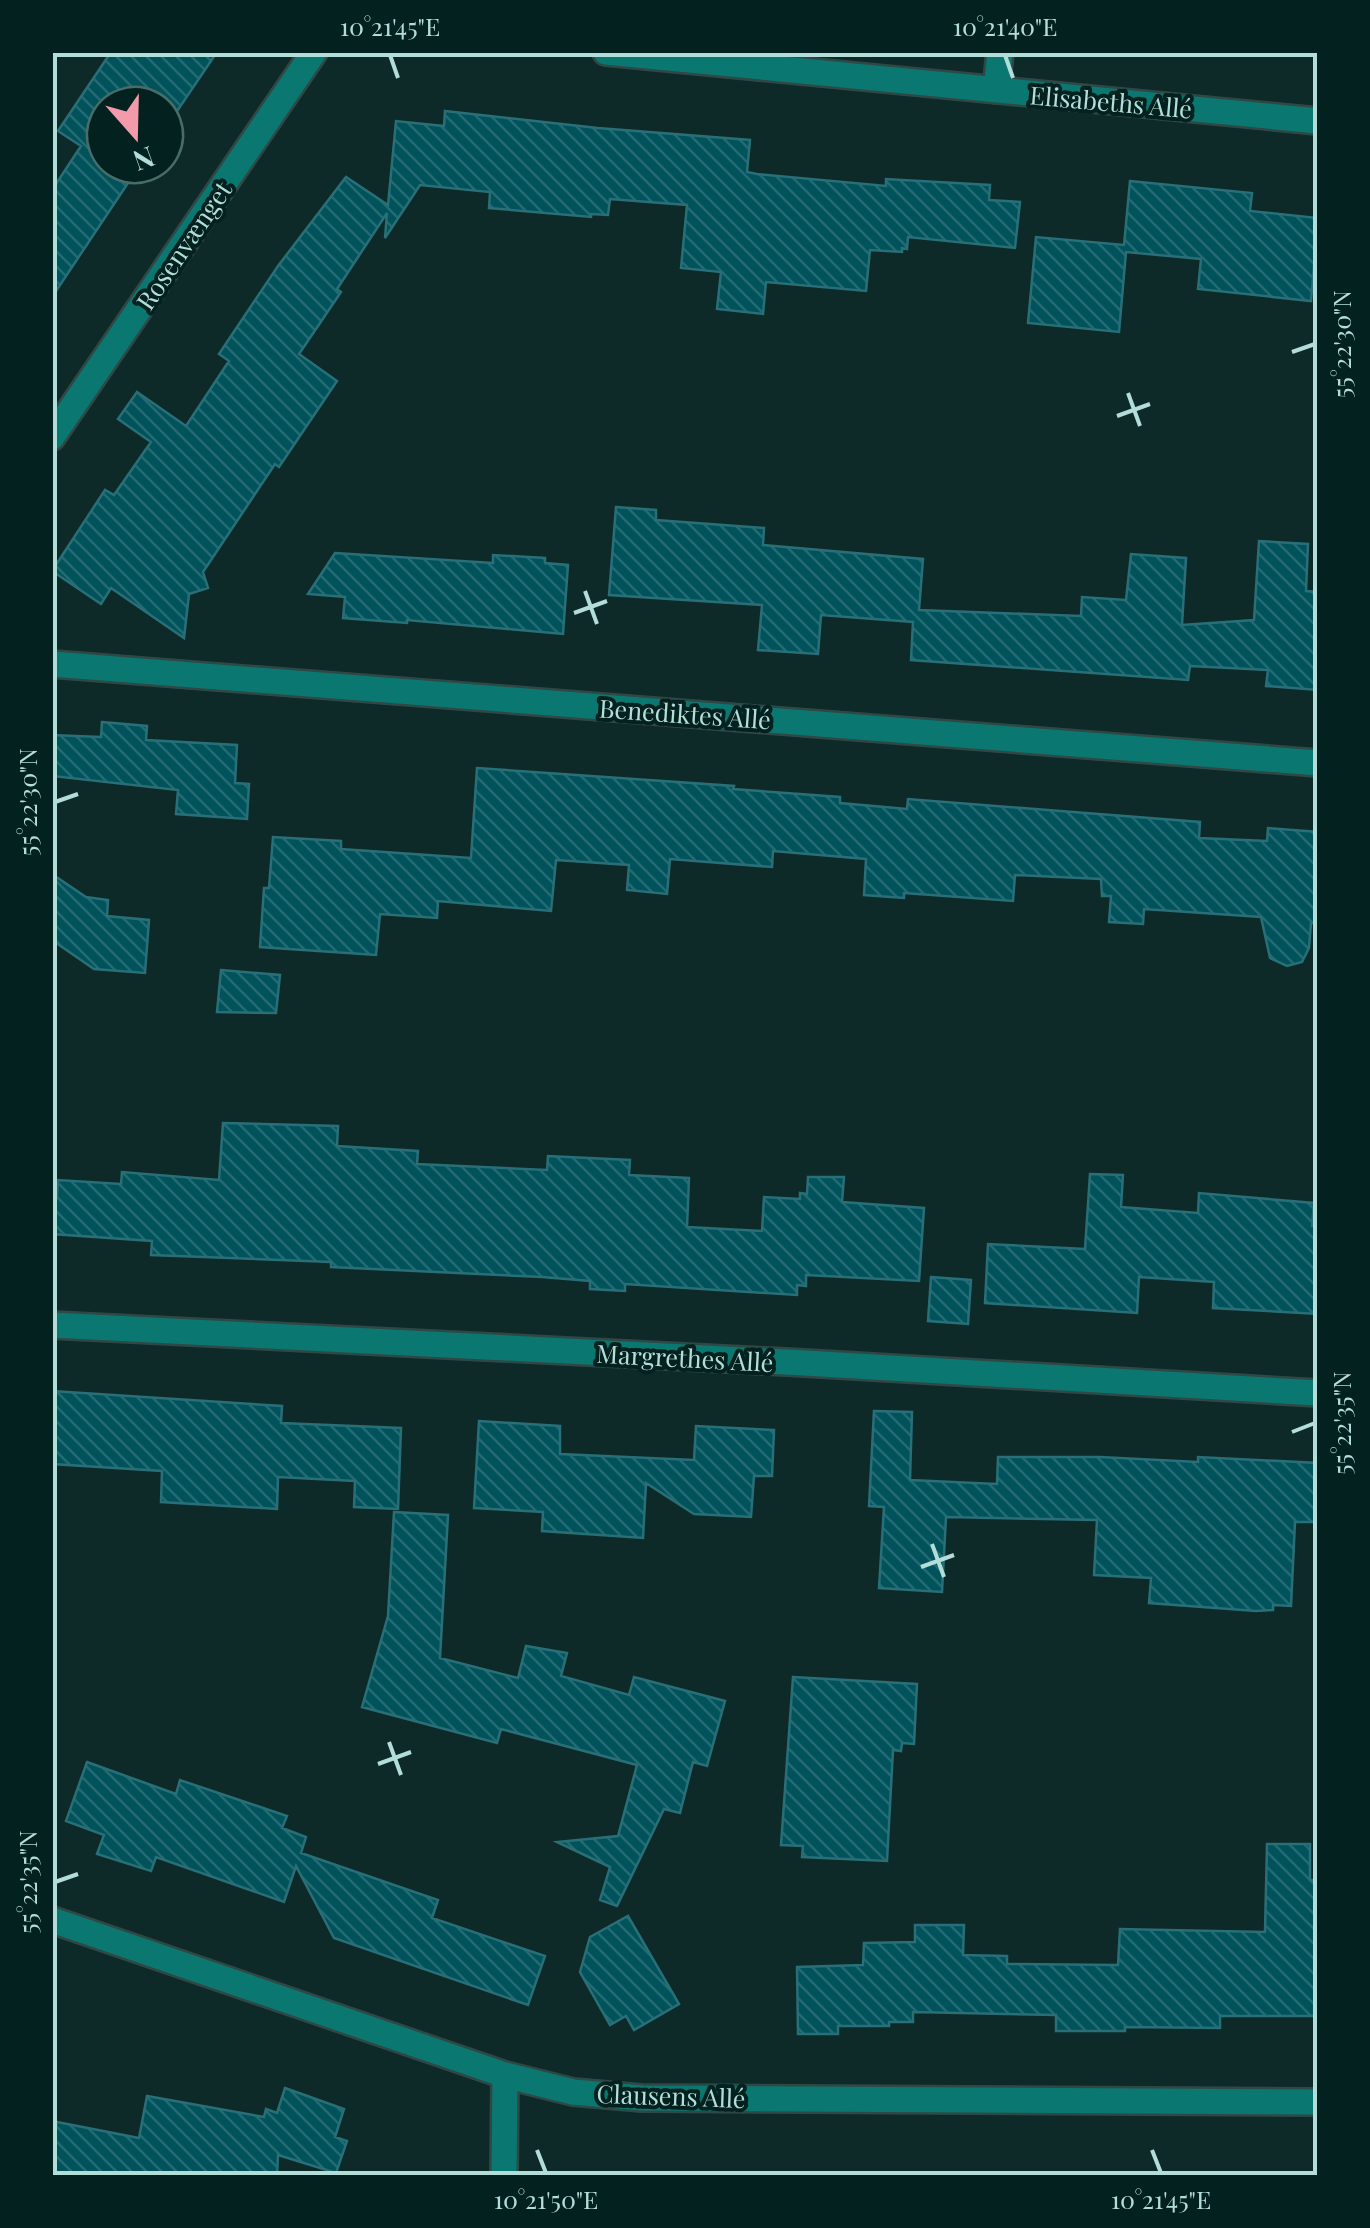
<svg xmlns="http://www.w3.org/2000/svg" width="1370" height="2228" viewBox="0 0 1370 2228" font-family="'Playfair Display',serif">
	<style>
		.building { fill: url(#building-back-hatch); stroke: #286f78; stroke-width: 2.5 }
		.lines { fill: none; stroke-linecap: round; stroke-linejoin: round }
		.minor-casing { stroke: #2f4845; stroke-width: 30 }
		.minor { stroke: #0a7871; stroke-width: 25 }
		.ticks { fill: none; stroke: #b3ddd8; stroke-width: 4 }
		.labels { text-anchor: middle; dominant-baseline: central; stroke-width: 8; stroke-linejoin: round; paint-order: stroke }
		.street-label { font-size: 25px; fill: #b3ddd8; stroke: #03211e }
		.neatline { fill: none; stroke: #b3ddd8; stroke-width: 4 }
		.ticks-label { font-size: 25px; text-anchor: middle; fill: #b3ddd8 }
	</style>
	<defs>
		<pattern id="building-back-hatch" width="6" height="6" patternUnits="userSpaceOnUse" patternTransform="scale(2.5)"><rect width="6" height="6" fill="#00525b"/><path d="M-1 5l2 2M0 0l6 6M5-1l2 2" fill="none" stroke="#236a72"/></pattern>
	</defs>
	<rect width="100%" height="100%" fill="#0d2a28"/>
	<path class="building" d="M111,52H217L165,129V105H105V165H140L52,297V190L81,146L58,131Z
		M445,111L598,128L750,140L747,172L757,174L886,186V179L990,185L989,200L1020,202L1015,248L908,237L907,249L902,248V252L870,250L866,291L766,282L763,314L717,309L721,272L681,268L687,205L610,199L608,215L591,214V217L489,208L490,192L420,185L385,238L387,213L337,289L341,292L299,354L337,381L279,467L275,464L203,572L208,588L189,594L184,638L111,588L101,604L52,571L105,490L114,495L151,442L118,419L137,392L186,426L229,361L219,354L278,266L346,177L388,205L396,121L444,126Z
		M1130,181L1252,193L1250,211L1318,218L1311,301L1198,289L1201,259L1126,252L1119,332L1028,323L1036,237L1124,245Z
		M616,507L656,510V520L764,528L763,545L923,559L919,610L1081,616L1082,597L1126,600L1131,554L1186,558L1182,625L1254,620L1259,541L1308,544L1306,591L1317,592L1314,637H1318V690L1266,686L1268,670L1190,666L1188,680L911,660L913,622L821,615L818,654L758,650L762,605L609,595Z
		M335,553L493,563V555L545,558V563L568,565L563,634L407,620V623L343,618L345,597L308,594Z
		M102,722L147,726L146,740L237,745L235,783L249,784L247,819L176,814L178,790L52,776V735L101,737Z
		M477,768L734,786L733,789L840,797V803L907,809L908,799L1200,822L1199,838L1267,841L1268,828L1318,832V923H1311L1309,948L1302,962L1287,966L1270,958L1261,917L1144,909L1143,924L1109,922L1111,896H1102L1101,879L1015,875L1013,901L904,893V898L864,895L866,859L773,851L772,867L670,859L667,894L627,890L629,865L556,860L551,911L438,901L437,918L380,914L376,955L260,947L264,888H269L273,837L341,841V849L471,858Z
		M52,874L86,897L108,900L107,916L149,920L145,973L94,969L52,940Z
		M221,970L280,975L276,1013L217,1012Z
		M223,1123L338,1126L337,1146L418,1151L417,1164L547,1170L548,1156L630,1160L629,1175L689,1178L687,1227L762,1231L764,1197L800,1199V1193L807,1194L808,1177H844L842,1202L924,1208L919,1281L806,1275V1286L797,1285V1295L625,1284V1291L590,1289V1281L542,1277L331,1267V1262L151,1255L152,1241L52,1234V1198H57L58,1180L121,1184L122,1172L219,1180Z
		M1090,1174L1123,1175L1121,1207L1198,1213L1199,1193L1314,1203L1312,1226H1318V1314L1213,1308L1214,1282L1139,1277L1137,1313L985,1303L988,1244L1085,1249Z
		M931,1277L971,1280L968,1324L928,1321Z
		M52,1391L282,1406L281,1423L401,1428L398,1509L354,1507L355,1481L278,1477L277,1509L161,1502L162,1471L52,1464Z
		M874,1411L912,1412L910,1480L997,1484L998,1457H1100L1198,1462V1457L1318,1463V1522H1295L1291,1606L1273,1605V1610L1256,1611L1149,1603L1151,1578L1094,1575L1097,1520L946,1517L942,1592L879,1588L884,1507L869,1506Z
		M479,1421L560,1426V1454L694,1460L696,1426L774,1430L772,1476H754L751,1517L694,1514L646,1483L643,1538L542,1531L543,1512L474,1508Z
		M394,1512L448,1515L440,1658L518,1678L526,1646L567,1653L561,1676L629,1695L634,1677L725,1701L707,1766L693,1762L680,1813L664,1809L617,1906L600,1900L610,1867L557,1842L618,1836L637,1765L501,1729L497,1743L362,1707L388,1616Z
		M793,1677L917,1684L914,1744L902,1743L901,1751L893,1750L887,1861L802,1857L803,1846L781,1845Z
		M87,1762L176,1794L180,1780L287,1816L282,1828L306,1837L301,1853L438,1900L432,1918L545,1956L528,2005L334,1938L296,1866L284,1902L156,1857L151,1871L97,1854L104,1835L66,1821Z
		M1267,1844H1310V1880H1316L1314,2016H1220V2028L1125,2027V2031H1056V2015L913,2012V2022H889V2026H838V2034H798L797,1967L863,1965L864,1943L915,1942V1925H964L963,1955L1007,1956V1964L1118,1965L1120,1929L1265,1932Z
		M628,1916L679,2004L634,2030L626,2016L610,2025L580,1972L590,1937Z
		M285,2088L344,2109L335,2137L347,2141L336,2173L278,2155L277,2176H52V2138L57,2122L139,2138L147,2096L264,2117L266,2109L277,2113Z"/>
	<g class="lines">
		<defs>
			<path id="minor" d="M606,52L1318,121
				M996,90L1000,52
				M52,437L314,52
				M52,664L1318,763
				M52,1325L805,1363L1318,1393
				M52,1920L505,2075L573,2092L642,2098L1318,2102
				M504,2176L505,2075"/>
		</defs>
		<use href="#minor" class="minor-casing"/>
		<use href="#minor" class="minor"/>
	</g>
	<path class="ticks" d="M390,55L398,78M1005,55L1013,78M1292,352L1315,344M1128,393L1140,426M1117,416L1150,404M585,591L597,624M574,613L607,601M55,802L78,794M1292,1432L1315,1423M932,1544L944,1577M921,1567L954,1555M389,1742L401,1775M378,1764L411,1752M55,1882L78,1874M537,2150L546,2173M1152,2150L1161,2173"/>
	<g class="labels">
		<g class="street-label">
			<text transform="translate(1111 101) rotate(5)">Elisabeths Allé</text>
			<text transform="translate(183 245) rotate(-56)">Rosenvænget</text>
			<text transform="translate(685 713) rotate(4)">Benediktes Allé</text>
			<text transform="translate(685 1357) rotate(3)">Margrethes Allé</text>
			<text transform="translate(671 2095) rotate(2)">Clausens Allé</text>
		</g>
	</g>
	<rect width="1370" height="2228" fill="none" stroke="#03211e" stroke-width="110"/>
	<g transform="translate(135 135) rotate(160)"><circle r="48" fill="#03211e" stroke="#496c68" stroke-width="2.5"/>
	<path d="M0-8L18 38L0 25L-18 38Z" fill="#f39aab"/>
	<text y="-15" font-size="28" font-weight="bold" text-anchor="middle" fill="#b3ddd8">N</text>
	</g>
	<rect x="55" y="55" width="1260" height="2118" class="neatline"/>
	<g class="ticks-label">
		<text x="390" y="36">10°21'45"E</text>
		<text x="1005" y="36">10°21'40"E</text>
		<text transform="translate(1342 344) rotate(-90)" y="9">55°22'30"N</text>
		<text transform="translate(28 802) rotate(-90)" y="9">55°22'30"N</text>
		<text transform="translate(1342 1423) rotate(-90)" y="9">55°22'35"N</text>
		<text transform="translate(28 1882) rotate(-90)" y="9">55°22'35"N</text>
		<text x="546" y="2209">10°21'50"E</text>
		<text x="1161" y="2209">10°21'45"E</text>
	</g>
</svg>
